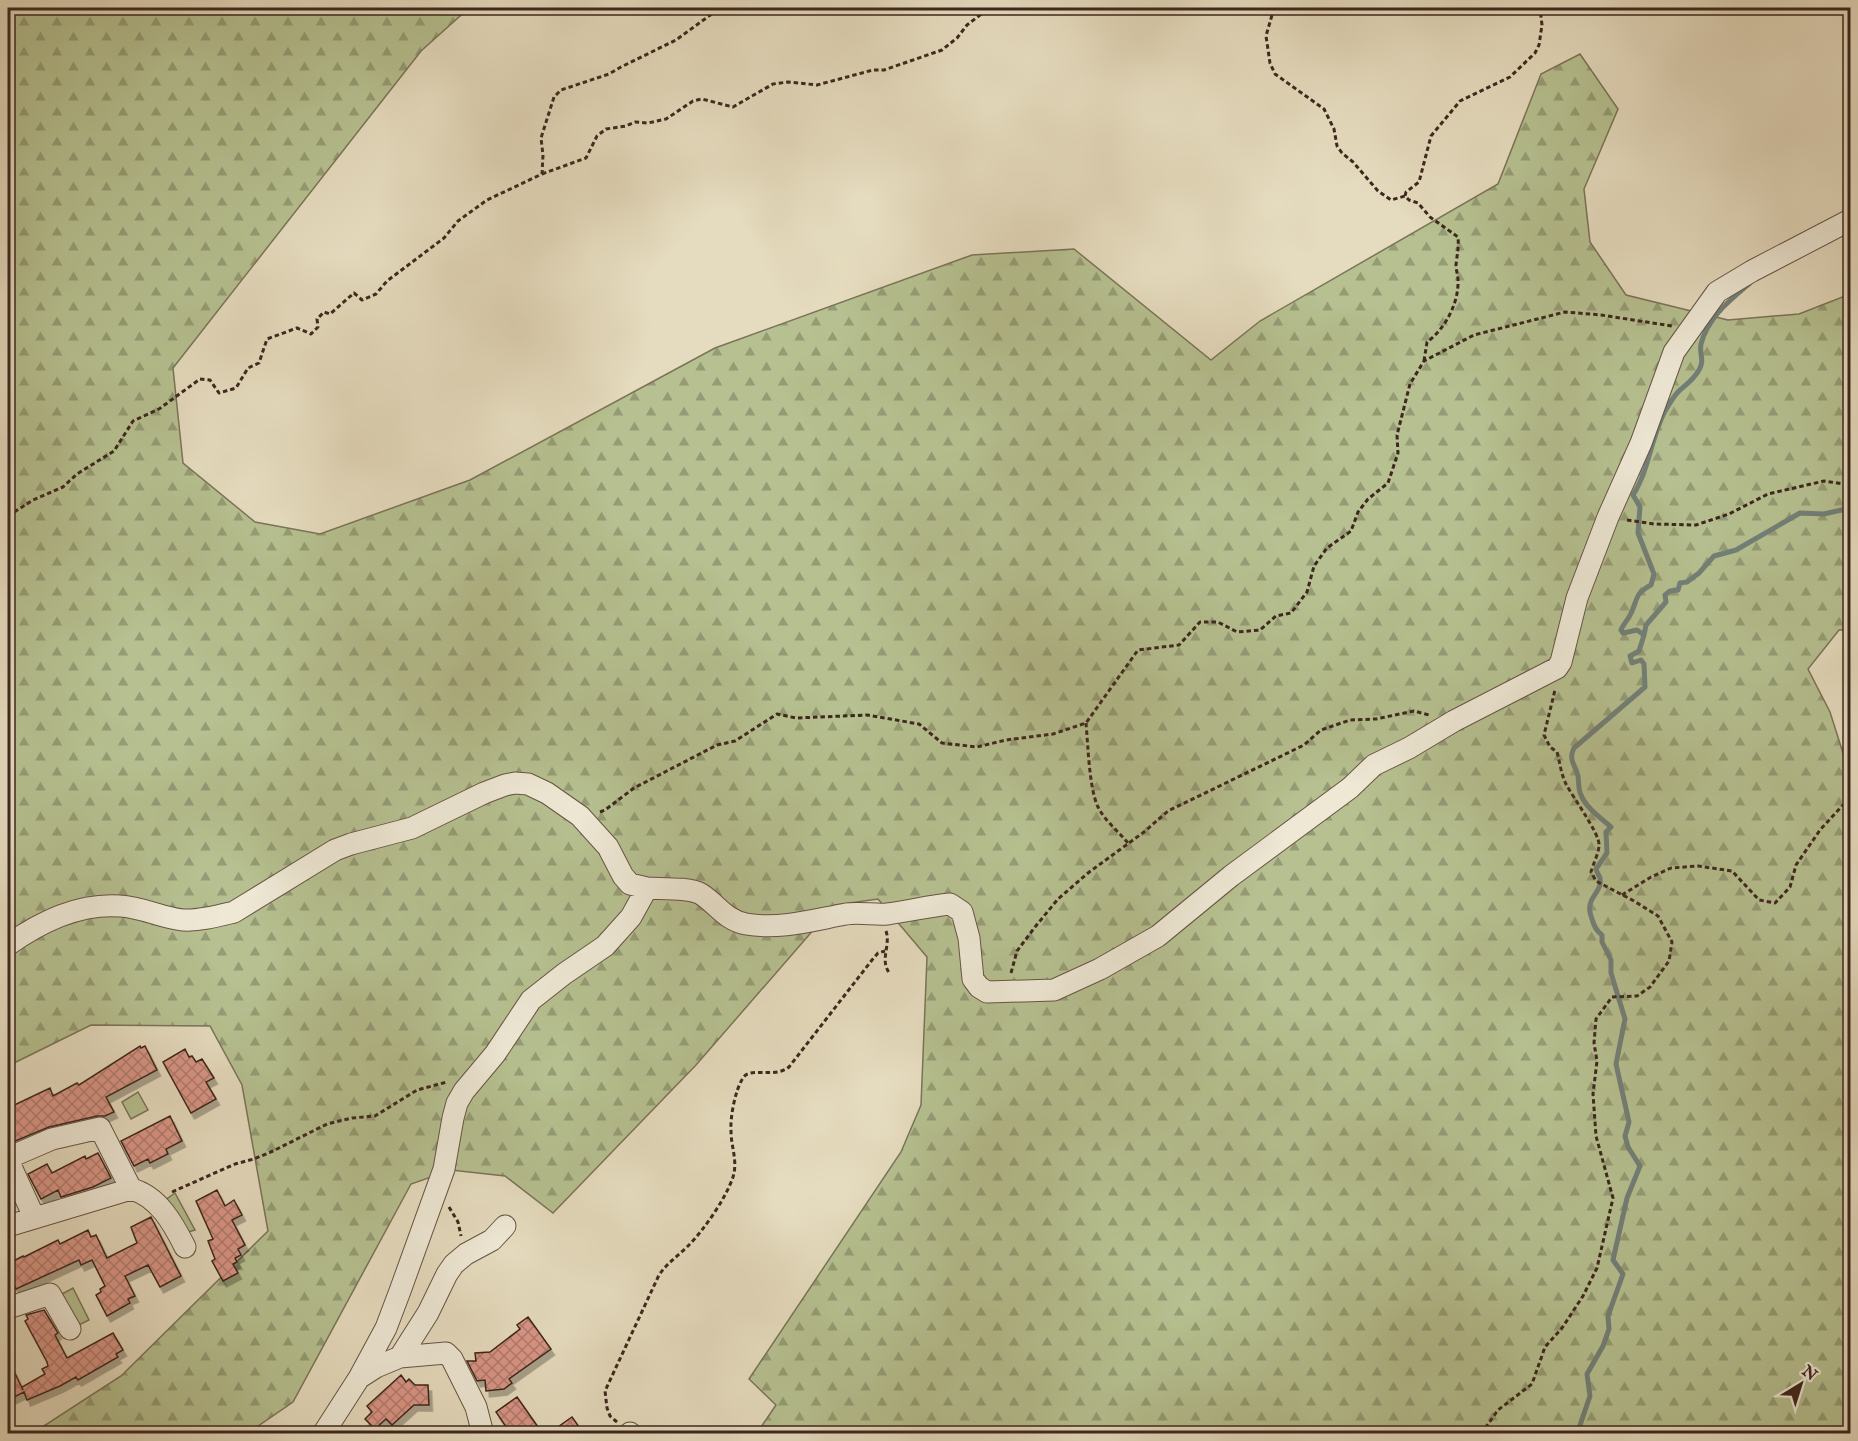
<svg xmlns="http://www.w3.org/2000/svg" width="1858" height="1441" viewBox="0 0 1858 1441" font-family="'IM FELL English',serif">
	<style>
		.green { fill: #b6c090; stroke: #7a7457; stroke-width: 1.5 }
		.forest { fill: url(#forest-firs); stroke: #7a7457; stroke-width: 1.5 }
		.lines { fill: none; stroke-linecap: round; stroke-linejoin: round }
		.stream { stroke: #728078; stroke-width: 5 }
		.building { fill: url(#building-cross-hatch); stroke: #3d271e; stroke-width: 1.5; filter: url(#shadow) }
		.minor-casing { stroke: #675446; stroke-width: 23 }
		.path { stroke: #3d271e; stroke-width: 3; stroke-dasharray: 4.5 3; stroke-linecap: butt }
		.minor { stroke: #eee8d5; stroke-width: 21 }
	</style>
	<defs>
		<pattern id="forest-firs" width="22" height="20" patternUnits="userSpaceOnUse" patternTransform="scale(1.5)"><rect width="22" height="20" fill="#b6c090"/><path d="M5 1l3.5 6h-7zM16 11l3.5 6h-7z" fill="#959c75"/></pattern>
		<pattern id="building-cross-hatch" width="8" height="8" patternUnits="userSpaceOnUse" patternTransform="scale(1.5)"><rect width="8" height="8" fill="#d99586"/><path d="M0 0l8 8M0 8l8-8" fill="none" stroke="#b17a6d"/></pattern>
		<filter id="shadow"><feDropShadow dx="3.5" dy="6" stdDeviation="0" flood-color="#0004"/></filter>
	</defs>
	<rect width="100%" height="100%" fill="#e5dbbe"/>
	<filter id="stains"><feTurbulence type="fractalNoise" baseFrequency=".00333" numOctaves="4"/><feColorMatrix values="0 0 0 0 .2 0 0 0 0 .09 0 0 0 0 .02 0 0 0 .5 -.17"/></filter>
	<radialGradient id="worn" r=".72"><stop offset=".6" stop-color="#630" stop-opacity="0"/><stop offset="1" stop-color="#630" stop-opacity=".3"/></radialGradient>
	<path class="green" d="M138,1092L148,1110L131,1119L122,1102Z
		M175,1193L195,1230L185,1233L161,1203Z
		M73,1288L89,1320L75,1327L61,1304L62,1294Z"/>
	<path class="forest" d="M8,8H469L421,51L173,368L183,463L255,522L320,534L470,480L715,348L972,255L1074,249L1211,360L1260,321L1498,184L1541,74L1580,54L1618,109L1584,189L1590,242L1626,295L1728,320L1799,314L1850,294V630H1839L1808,669L1830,712L1850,775V1433H757L776,1405L749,1379L901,1152L921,1105L927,957L878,899L835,905L696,1065L553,1213L505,1176L451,1170L411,1184L293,1402L248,1433H33L121,1376L268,1231L242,1085L210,1026L91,1025L8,1066Z"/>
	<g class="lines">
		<path class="stream" d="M1644,635L1646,625L1666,602L1665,595L1670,591L1678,590L1680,583L1687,582L1699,573L1714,556L1736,550L1800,513L1824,514L1850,508
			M1584,1434L1578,1431L1590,1396L1587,1374L1603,1346L1609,1329L1608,1316L1623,1274L1613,1260L1627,1198L1640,1166L1628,1147L1625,1136L1629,1122L1616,1064L1625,1019L1611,973V960L1602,942V935C1596,931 1594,926 1592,919C1583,897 1603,894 1600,878C1599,875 1597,873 1596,869L1607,853L1606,832L1611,827C1601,818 1586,808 1581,795C1578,789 1579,782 1578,776C1575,764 1568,760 1574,748L1645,687L1644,664L1641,660L1632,663L1630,656L1639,651L1644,635L1637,630L1623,633L1621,630C1623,625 1626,622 1629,617C1638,602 1633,594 1651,585L1654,574L1638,533L1640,507L1633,495C1649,470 1651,439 1664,413C1668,406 1674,395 1680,390C1687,384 1694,379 1699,370C1705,360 1699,354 1701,344C1708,317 1730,300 1750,283"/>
	</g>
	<path class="building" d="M140,1046L141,1048L145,1046L157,1070L106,1097L114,1112L105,1116H97L49,1127L8,1144V1108L50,1088L53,1096L77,1083L79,1085Z
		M185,1049L189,1057L192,1056L196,1062L202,1059L214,1078L206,1082L216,1099L191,1113L163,1062Z
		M170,1116L182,1141L166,1149L168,1154L150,1163L148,1159L134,1166L121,1141Z
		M98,1153L111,1178L93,1187L61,1197L58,1190L41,1199L28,1174L47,1164L52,1173L85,1156L86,1159Z
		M217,1190L225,1206L234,1200L242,1215L232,1220L245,1245L238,1249L241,1255L235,1258L237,1262L233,1264L238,1273L223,1281L212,1261L215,1259L208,1241L213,1239L196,1201Z
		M151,1217L181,1276L160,1287L148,1265L125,1276L135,1296L128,1299L130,1303L107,1316L96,1295L101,1292L100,1289L105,1286L92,1260L81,1265L79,1260L16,1289L13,1283L8,1286V1264L23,1256L24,1257L58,1240L60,1244L88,1230L91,1237L96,1235L107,1258L137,1243L131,1227Z
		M44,1310L58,1333L55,1335L67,1358L113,1333L123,1350L116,1354L118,1357L78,1380L76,1377L60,1386L27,1400L24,1392L8,1400V1359L23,1390L22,1387L45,1374L42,1369L48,1366L47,1362L25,1321L28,1319L26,1315Z
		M528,1317L551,1349L509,1379L512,1383L504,1389L486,1391L485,1380L477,1381L467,1361H476L475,1353L490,1352L520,1329L517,1325Z
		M401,1375L406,1382L409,1379L415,1385H428L429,1405H414L392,1425L386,1419L375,1429L365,1419L372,1412L367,1406Z
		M517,1397L543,1434H511L496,1412Z
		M572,1417L584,1434H548Z"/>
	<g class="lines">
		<defs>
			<path id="minor" d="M8,945C40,922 79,903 120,906C142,907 162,918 183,920C200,921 218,916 234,912L335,850L351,844L412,828L484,793L505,785L515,783L528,784L547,793L580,816L608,847L623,876L630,884L647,888
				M8,1158L52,1139L100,1128L131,1189
				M8,1160L34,1217
				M8,1226L131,1189C158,1196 173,1223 185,1247
				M8,1308L50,1294L70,1329
				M400,1357L446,1353L452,1359L476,1407L483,1434
				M359,1378L386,1328L400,1291L444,1169L453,1118L457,1103L464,1091L495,1054L531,1000L564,974L605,946L631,917L647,888C661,889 689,887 701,894C718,905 725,920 746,924C780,930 813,920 846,914C859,912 874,915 887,914C909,911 929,906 950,904L962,912L969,938L973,979L979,987L987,992L1054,990L1100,969L1158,936L1231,876L1350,788L1374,765L1409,748L1454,721L1557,668L1561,662L1577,598L1608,517L1641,443L1674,352L1717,292L1752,271L1850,220
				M630,1433L631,1434
				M323,1434L359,1378L376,1367L400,1357L428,1313L447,1274L454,1264L466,1254L492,1240L505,1226"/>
		</defs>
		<use href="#minor" class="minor-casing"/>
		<path class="path" d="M1274,8L1266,36L1270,63L1275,74L1324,109L1334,129L1337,146L1342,153L1353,162L1378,191L1391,200L1405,196
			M1467,8L1485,13L1530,8
			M542,174L586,158L597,136L606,129L626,126L635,122L648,123L666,119L693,101L702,99L733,107L773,84L788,82L817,85L873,70H884L942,50L957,38L967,25L989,8
			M1424,361L1427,342C1445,329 1459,303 1458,280C1458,275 1456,270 1456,265C1457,255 1459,247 1458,237L1430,217L1418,203L1409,200L1405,196L1406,192L1419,182L1431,136L1460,101L1510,77L1535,53L1539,45L1542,25L1540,8
			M8,516L33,500L63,487L77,474L114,451L133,421L159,409L200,379L210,380L219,393L236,388L248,368L259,363L267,339L297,328L311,334L318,327L317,319L324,312L330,314L354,293L362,300L376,294L387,281L444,238L458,221L487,200L542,174L543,155L541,138L554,97L561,90L609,74L621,67L676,40L720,8
			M1627,520L1654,524L1696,525L1729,514L1768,494L1824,481L1850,485
			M1086,723C1088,744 1089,788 1098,807C1105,821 1118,831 1128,843
			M600,812L605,810L634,788L717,745L735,741L777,714L796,718L867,715L919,724L942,743L977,747L1006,740L1053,734L1086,723L1138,650L1179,645L1200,622H1218L1237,632L1260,630L1276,616L1291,613L1307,592L1314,566L1327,548L1351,531L1358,512L1368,499L1388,483L1398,453L1397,435L1410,384L1424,361L1474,335L1565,312L1601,315L1672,326
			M1622,895L1651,877L1671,868L1698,866L1732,871L1759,900L1775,903L1790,887L1796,865L1820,830L1842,806L1850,801
			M886,931C891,946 879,960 890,974
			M1011,973L1017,951L1035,927L1058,899L1088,873L1144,832L1168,811L1304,745L1321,730L1350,720L1376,719L1414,711L1429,715
			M172,1192L235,1164L254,1159L273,1151L327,1124L352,1118L375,1116L417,1090L447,1082
			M449,1207L458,1222L461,1236
			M617,1422L610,1416L607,1408L605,1391L659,1275C667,1263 678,1256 688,1246C704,1230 726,1198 733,1177C738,1161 731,1147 731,1131C730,1118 735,1090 743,1078C750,1066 774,1079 789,1067L872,960L878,953L885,951
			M1481,1434L1498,1410L1532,1384L1545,1347L1562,1328L1583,1296L1597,1268L1613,1198L1596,1136L1593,1094L1597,1061L1594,1043L1596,1019L1612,997L1637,996L1650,987L1669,961L1672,942L1658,916L1634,901L1596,881L1591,872C1593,864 1599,853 1599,845C1600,834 1572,796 1566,784C1561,774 1560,763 1557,752L1550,747L1544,735L1555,690"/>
		<use href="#minor" class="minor"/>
	</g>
	<rect width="1858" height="1441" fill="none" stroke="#e5dbbe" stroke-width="30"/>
	<rect x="9" y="9" width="1840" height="1423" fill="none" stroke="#3d271e" stroke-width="3"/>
	<rect x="15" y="15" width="1828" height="1411" fill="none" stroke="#3d271e" stroke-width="1.5"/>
	<g transform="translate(1801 1384) rotate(38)" stroke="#eee8d5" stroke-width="4.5" paint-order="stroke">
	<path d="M0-4.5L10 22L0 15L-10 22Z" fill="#3d271e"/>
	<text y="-9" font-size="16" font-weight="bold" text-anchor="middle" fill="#3d271e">N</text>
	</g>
	<rect width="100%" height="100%" filter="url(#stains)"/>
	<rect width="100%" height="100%" fill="url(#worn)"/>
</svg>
